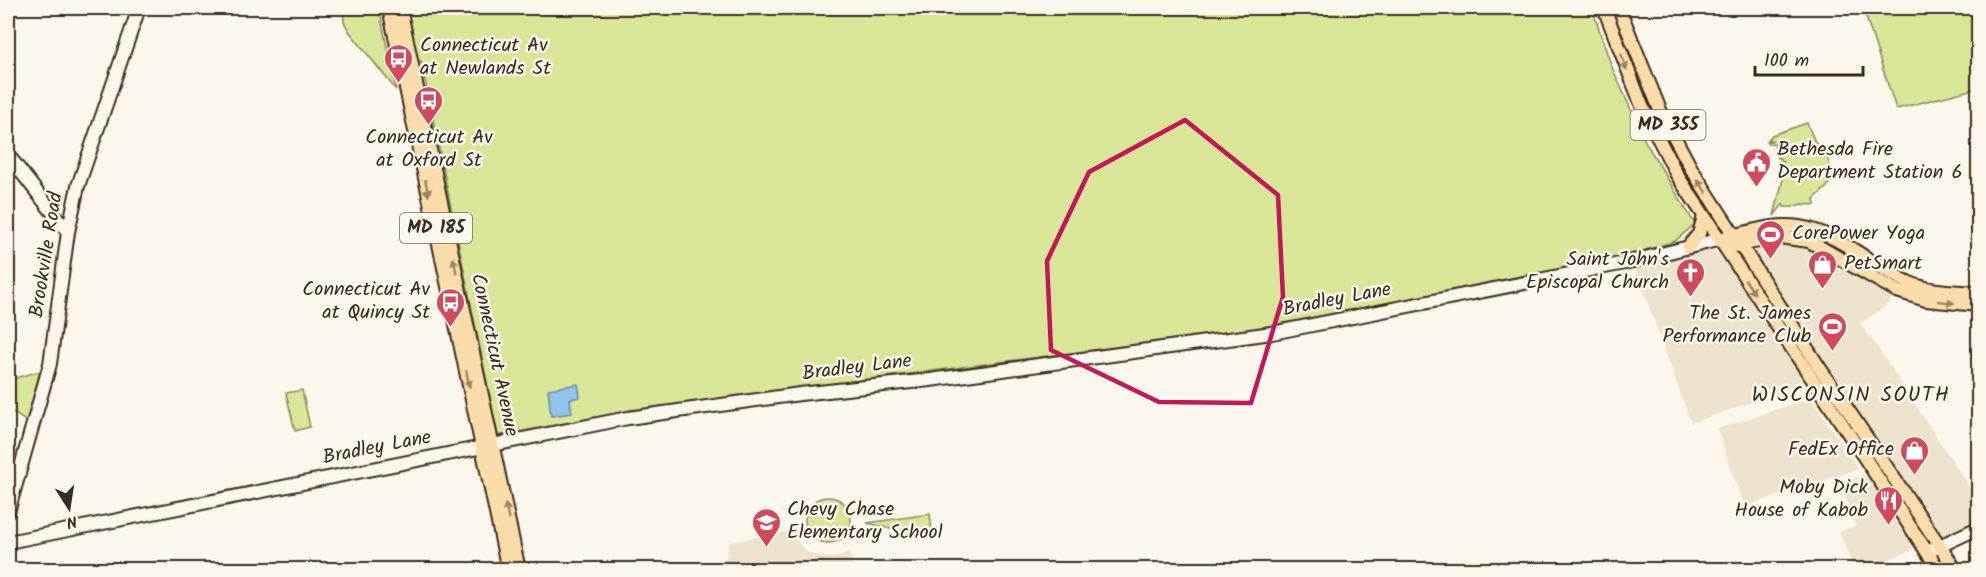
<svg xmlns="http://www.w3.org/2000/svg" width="1986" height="577" viewBox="0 0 1986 577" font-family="Kalam,sans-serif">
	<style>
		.built { fill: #ede2cc }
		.green { fill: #d9e597; stroke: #8a885a; stroke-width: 1.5 }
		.water { fill: #90c4ed; stroke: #6e869a; stroke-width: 1.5 }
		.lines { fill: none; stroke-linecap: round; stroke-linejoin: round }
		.secondary-casing { stroke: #3b2a1e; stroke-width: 16 }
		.primary-casing { stroke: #3b2a1e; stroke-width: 16 }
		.secondary { stroke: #fbf7ec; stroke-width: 12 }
		.primary { stroke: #faddab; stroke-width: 12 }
		.oneway { fill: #9a8464 }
		.marked { fill: none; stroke: #c2185b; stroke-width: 4.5; stroke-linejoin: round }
		.labels { text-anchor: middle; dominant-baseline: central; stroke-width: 5; stroke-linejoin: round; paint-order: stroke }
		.shield { fill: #fbf7ec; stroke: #75685c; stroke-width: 1.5 }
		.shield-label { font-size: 18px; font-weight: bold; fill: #3b2a1e }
		.poi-label { font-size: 20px; fill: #3b2a1e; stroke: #fbf7ec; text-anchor: start }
		.street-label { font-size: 20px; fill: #3b2a1e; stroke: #fbf7ec }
		.neighbourhood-label { font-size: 21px; letter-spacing: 1.5px; fill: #3b2a1e; stroke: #fbf7ec }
	</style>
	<rect width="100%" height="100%" fill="#fbf7ec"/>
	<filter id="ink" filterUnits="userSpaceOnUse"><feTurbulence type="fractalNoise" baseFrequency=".0167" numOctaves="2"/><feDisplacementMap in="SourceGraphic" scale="12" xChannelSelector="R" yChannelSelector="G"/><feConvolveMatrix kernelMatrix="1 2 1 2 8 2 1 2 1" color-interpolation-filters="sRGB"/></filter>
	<g filter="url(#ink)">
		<path class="built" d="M1788,242L1813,248L1893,294L1890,303L1860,324L1876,345L1978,500V523L1941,536L1929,520L1755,257L1756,251L1761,245Z
			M1710,250L1718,252L1751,298L1802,378L1796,387L1691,423L1634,265Z
			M1811,398L1858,469L1744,507L1717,429Z
			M1863,475L1870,478L1902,526L1913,548L1911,551L1862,569H1854L1839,532L1856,526L1845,495L1838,497L1834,487Z
			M794,530L799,544L807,552L822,558L840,557L849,551L853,569H723L730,542Z"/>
		<path class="green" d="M343,8H379L396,90L349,31L344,22Z
			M407,8H1592L1611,65L1646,143L1695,224L1675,241L1623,257L1253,329L627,411L498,436L421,61L418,62Z
			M1863,8H1978V88L1896,109Z
			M1807,123L1815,142L1828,159L1833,176L1827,187L1814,199L1815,205L1801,204L1793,207H1784L1783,204L1774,216L1783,179L1780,170H1785L1783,162H1778L1781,161L1780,158H1777V155L1786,153L1785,149L1776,152L1774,143L1767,144V142L1773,140L1767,141L1772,135Z
			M40,371L27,422L8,409V380Z
			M302,390L310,427L295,431L286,393Z
			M805 520a23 23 0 1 1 46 0a23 23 0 1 1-46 0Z
			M930,514L933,539L867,523Z"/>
		<path class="water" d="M578,384L580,397L570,399L572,413L551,416L548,389Z"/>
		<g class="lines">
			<defs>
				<path id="secondary" d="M8,155L68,232
					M8,512L50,364L68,232L78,186L139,8
					M8,542L628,418L800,394L930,380L1272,333L1625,263L1713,241L1718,238
					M1927,552L1978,528"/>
				<path id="primary" d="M389,8L508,570
					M400,8L519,570
					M1604,8L1642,106L1677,175L1939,570
					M1619,8L1660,110L1691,168L1819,367L1956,570
					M1726,237C1751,232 1773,223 1799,227C1841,233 1872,267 1910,283C1931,292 1956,291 1978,293
					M1734,246L1779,237L1809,241L1897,291L1926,300L1978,305
					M1688,247L1699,234L1704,216"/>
			</defs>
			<use href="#secondary" class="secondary-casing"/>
			<use href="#primary" class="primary-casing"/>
			<use href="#secondary" class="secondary"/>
			<use href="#primary" class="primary"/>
		</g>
		<defs><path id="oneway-solid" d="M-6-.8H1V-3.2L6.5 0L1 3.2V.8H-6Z" transform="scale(1.5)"/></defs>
		<g class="oneway">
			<use href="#oneway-solid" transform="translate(1624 62) rotate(70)"/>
			<use href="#oneway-solid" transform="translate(1702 186) rotate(-123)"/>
			<use href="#oneway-solid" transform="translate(427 188) rotate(78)"/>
			<use href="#oneway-solid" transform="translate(455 266) rotate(-102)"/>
			<use href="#oneway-solid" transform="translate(1750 287) rotate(56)"/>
			<use href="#oneway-solid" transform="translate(1946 302) rotate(7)"/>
			<use href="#oneway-solid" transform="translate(468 379) rotate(78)"/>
			<use href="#oneway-solid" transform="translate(507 512) rotate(-102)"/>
		</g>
	</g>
	<path class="marked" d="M1185,120L1278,195L1283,297L1251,403L1159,402L1051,350L1047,261L1089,172Z"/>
	<defs>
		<symbol id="bus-pin" viewBox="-11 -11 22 30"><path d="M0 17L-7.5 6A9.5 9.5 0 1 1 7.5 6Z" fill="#d1495b" stroke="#fbf7ec"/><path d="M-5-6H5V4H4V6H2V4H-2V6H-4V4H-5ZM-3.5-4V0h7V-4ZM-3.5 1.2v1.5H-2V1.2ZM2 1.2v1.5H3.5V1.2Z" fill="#fff"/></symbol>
		<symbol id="civic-pin" viewBox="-11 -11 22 30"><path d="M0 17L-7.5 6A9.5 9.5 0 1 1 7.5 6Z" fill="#d1495b" stroke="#fbf7ec"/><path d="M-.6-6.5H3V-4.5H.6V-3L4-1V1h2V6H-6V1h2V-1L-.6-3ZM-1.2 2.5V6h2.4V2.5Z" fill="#fff"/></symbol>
		<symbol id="stadium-pin" viewBox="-11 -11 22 30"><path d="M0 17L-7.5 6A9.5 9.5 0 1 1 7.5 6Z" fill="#d1495b" stroke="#fbf7ec"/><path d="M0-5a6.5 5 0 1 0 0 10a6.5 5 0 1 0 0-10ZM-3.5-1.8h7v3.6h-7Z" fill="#fff"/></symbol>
		<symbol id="shop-pin" viewBox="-11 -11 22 30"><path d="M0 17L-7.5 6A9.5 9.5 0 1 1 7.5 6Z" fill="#d1495b" stroke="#fbf7ec"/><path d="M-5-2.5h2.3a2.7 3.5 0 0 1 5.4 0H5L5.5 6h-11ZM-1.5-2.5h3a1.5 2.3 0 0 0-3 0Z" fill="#fff"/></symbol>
		<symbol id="church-pin" viewBox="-11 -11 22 30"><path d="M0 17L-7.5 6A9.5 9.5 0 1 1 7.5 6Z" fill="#d1495b" stroke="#fbf7ec"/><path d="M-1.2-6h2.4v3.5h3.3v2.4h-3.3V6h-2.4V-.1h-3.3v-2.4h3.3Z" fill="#fff"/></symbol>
		<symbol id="restaurant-pin" viewBox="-11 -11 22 30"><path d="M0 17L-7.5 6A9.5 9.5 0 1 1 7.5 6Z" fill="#d1495b" stroke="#fbf7ec"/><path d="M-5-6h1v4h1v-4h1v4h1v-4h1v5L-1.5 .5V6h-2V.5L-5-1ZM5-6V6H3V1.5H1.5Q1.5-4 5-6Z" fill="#fff"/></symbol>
		<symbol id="school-pin" viewBox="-11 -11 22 30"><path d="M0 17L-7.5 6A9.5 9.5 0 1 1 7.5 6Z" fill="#d1495b" stroke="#fbf7ec"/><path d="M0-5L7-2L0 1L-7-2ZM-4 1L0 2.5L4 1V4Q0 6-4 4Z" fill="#fff"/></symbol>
	</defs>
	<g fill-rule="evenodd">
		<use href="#bus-pin" x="382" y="42" width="33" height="45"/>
		<use href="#bus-pin" x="412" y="84" width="33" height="45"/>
		<use href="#civic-pin" x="1740" y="146" width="33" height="45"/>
		<use href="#stadium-pin" x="1754" y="218" width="33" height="45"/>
		<use href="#shop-pin" x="1806" y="248" width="33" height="45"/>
		<use href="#church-pin" x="1674" y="256" width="33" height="45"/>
		<use href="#bus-pin" x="434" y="286" width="33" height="45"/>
		<use href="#stadium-pin" x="1816" y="310" width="33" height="45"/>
		<use href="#shop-pin" x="1898" y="434" width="33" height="45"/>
		<use href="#restaurant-pin" x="1872" y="484" width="33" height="45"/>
		<use href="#school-pin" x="750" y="506" width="33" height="45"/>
	</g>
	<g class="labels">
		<g class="shield">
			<rect x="1630.5" y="110" width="75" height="30" rx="4.5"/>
			<rect x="400" y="213" width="72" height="30" rx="4.5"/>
		</g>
		<g class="shield-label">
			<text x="1668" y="125">MD 355</text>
			<text x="436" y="228">MD 185</text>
		</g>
		<g class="poi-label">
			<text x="420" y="46">Connecticut Av<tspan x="420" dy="23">at Newlands St</tspan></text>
			<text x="429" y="138" text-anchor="middle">Connecticut Av<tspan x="429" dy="23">at Oxford St</tspan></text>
			<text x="1777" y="150">Bethesda Fire<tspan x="1777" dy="23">Department Station 6</tspan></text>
			<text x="1792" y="234">CorePower Yoga</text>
			<text x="1669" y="260" text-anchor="end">Saint John's<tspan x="1669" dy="23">Episcopal Church</tspan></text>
			<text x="1844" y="264">PetSmart</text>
			<text x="430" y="290" text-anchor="end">Connecticut Av<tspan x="430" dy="23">at Quincy St</tspan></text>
			<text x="1811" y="314" text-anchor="end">The St. James<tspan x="1811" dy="23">Performance Club</tspan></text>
			<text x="1894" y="450" text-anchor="end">FedEx Office</text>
			<text x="1868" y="488" text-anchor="end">Moby Dick<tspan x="1868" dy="23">House of Kabob</tspan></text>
			<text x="787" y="510">Chevy Chase<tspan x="787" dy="23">Elementary School</tspan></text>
		</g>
		<g class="street-label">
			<text transform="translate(47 255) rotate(-81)">Brookville Road</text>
			<text transform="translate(1337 300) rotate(-11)">Bradley Lane</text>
			<text transform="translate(494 355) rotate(78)">Connecticut Avenue</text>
			<text transform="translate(857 368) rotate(-7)">Bradley Lane</text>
			<text transform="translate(377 448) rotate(-11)">Bradley Lane</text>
		</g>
		<g class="neighbourhood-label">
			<text x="1851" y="395">WISCONSIN SOUTH</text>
		</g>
	</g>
	<rect width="1986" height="577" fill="none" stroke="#fbf7ec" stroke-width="30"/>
	<rect x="15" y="15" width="1956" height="547" fill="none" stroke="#3b2a1e" stroke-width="2" filter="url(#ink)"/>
	<g transform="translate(69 508) rotate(168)" stroke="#fbf7ec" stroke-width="4.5" paint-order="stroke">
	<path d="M0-4.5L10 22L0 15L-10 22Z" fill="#3b2a1e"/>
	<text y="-9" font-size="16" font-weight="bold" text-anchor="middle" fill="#3b2a1e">N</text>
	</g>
	<path d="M1755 66v9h108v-9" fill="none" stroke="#3b2a1e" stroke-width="3"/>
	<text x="1764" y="66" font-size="18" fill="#3b2a1e" stroke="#fbf7ec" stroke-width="4.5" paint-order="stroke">100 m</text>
</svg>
